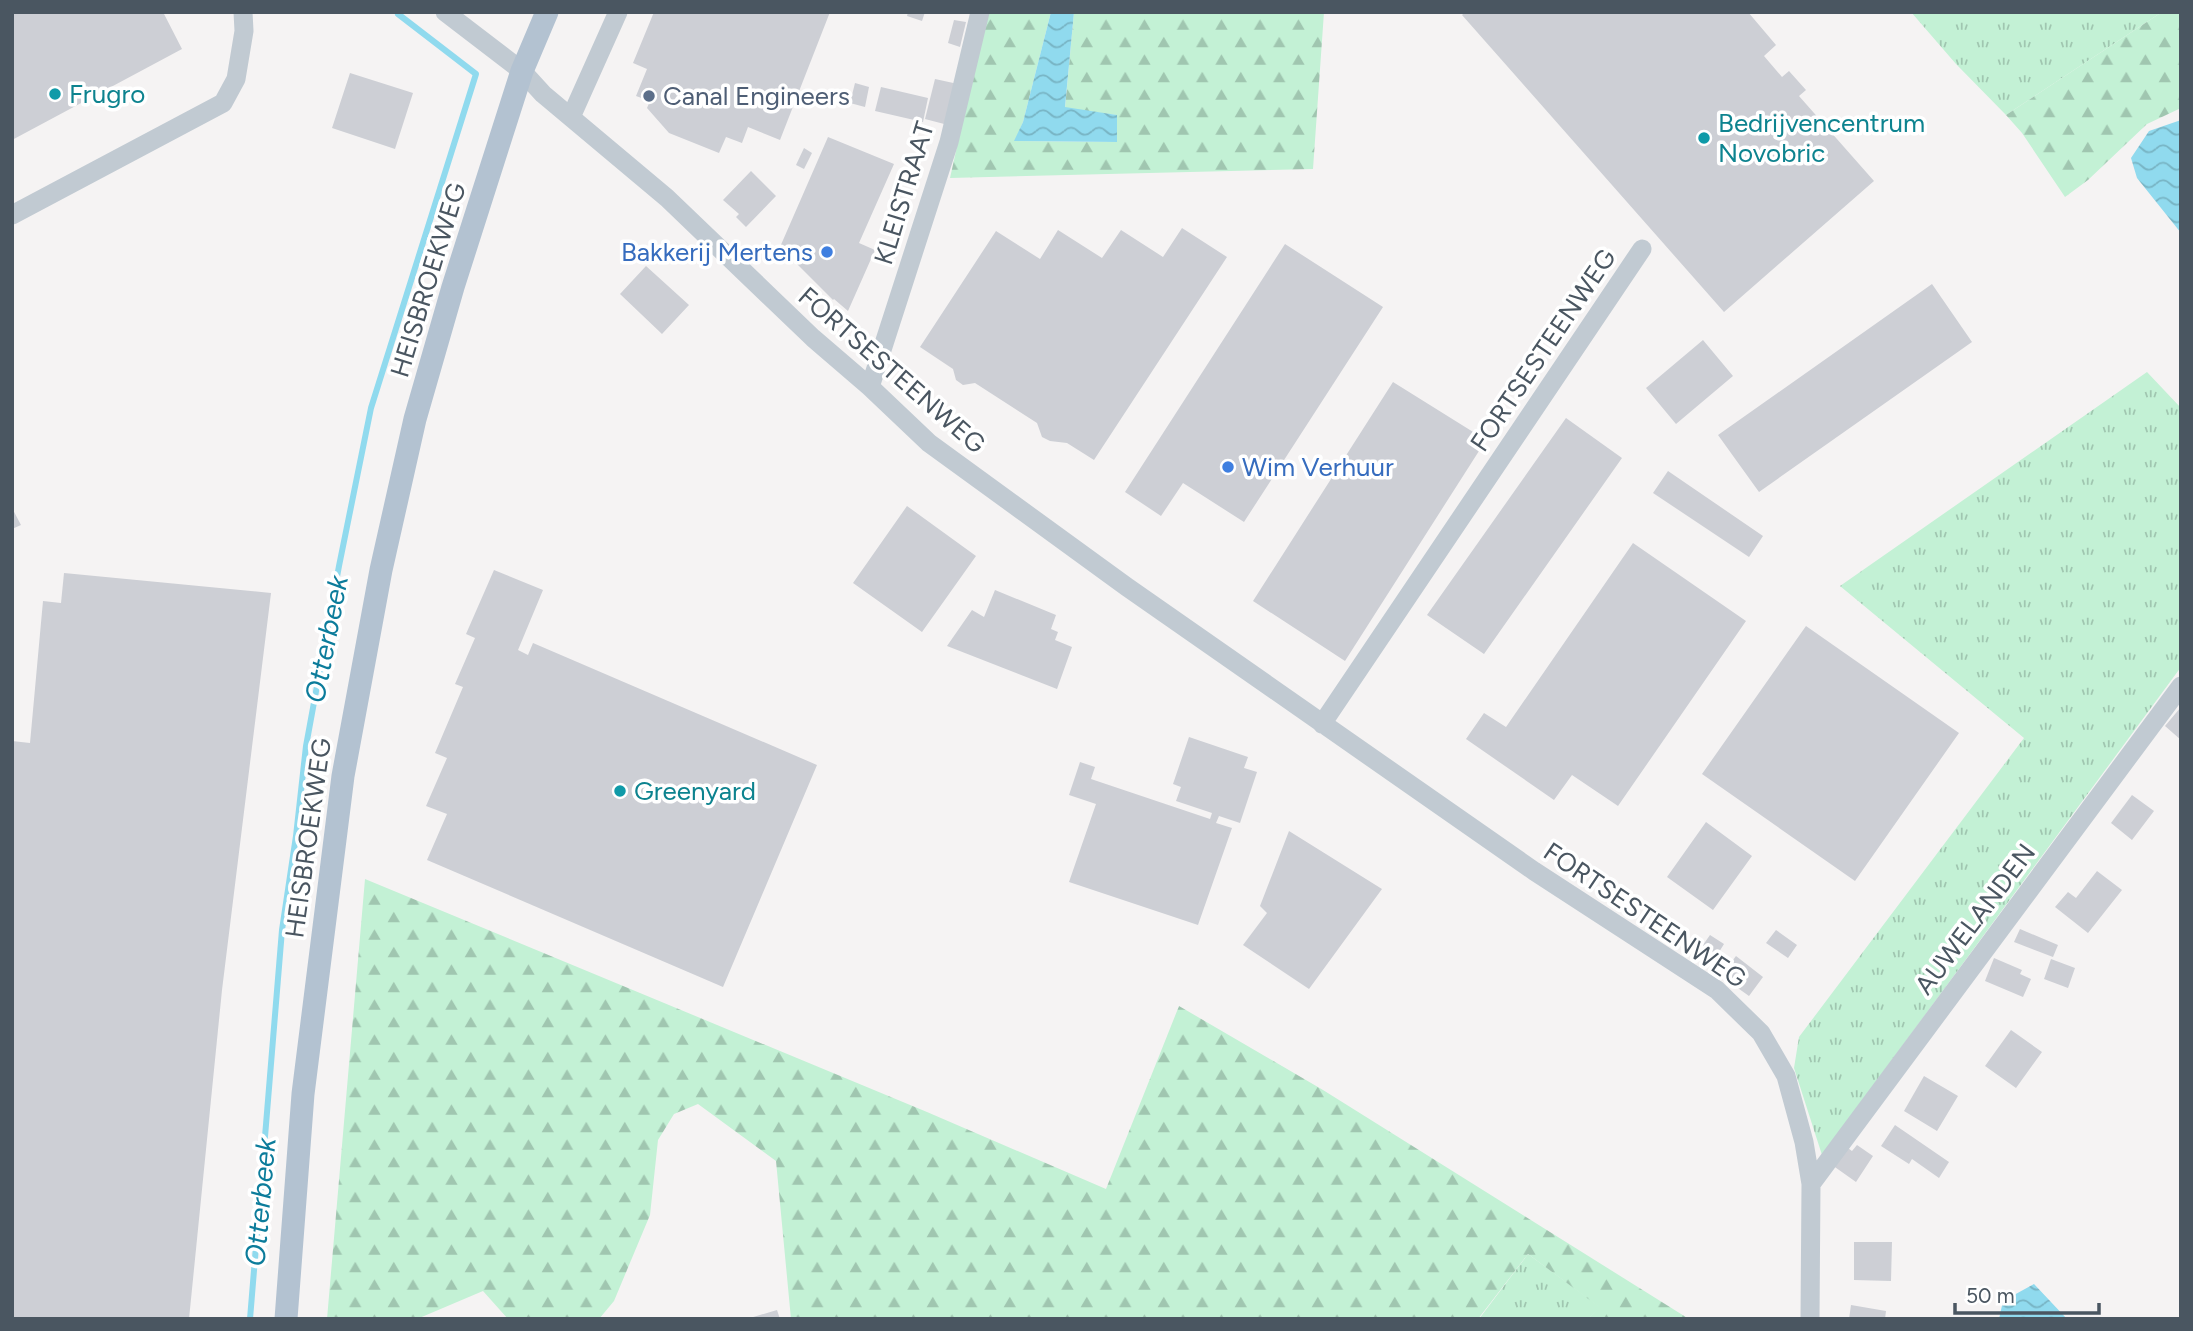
<svg xmlns="http://www.w3.org/2000/svg" width="2193" height="1331" viewBox="0 0 2193 1331" font-family="Figtree,sans-serif">
	<style>
		.grass { fill: url(#grass-tufts) }
		.forest { fill: url(#forest-firs) }
		.water { fill: url(#water-waves) }
		.lines { fill: none; stroke-linecap: round; stroke-linejoin: round }
		.stream { stroke: #90daee; stroke-width: 6 }
		.building { fill: #cdcfd5 }
		.minor { stroke: #c1cad2; stroke-width: 19 }
		.major { stroke: #b3c2d1; stroke-width: 23 }
		.culture-dot { fill: #0f9aa8; stroke: #fff; stroke-width: 2.5 }
		.service-dot { fill: #5c6f8a; stroke: #fff; stroke-width: 2.5 }
		.shop-dot { fill: #3f7fe0; stroke: #fff; stroke-width: 2.5 }
		.labels { text-anchor: middle; dominant-baseline: central; stroke-width: 7; stroke-linejoin: round; paint-order: stroke }
		.culture-label { font-size: 26px; fill: #0d838f; stroke: #fff; text-anchor: start }
		.service-label { font-size: 26px; fill: #4e5e75; stroke: #fff; text-anchor: start }
		.street-label { font-size: 26px; fill: #4a5661; stroke: #fff }
		.shop-label { font-size: 26px; fill: #366cbe; stroke: #fff; text-anchor: end }
		.water-label { font-size: 28px; font-style: italic; fill: #0c7c9b; stroke: #fff }
	</style>
	<defs>
		<pattern id="grass-tufts" width="24" height="20" patternUnits="userSpaceOnUse" patternTransform="scale(1.75)"><rect width="24" height="20" fill="#c3f1d5"/><path d="M3 7l-1-3M5 7V3M7 7l1-3M15 17l-1-3M17 17v-4M19 17l1-3" fill="none" stroke="#a0c6b0"/></pattern>
		<pattern id="forest-firs" width="22" height="20" patternUnits="userSpaceOnUse" patternTransform="scale(1.75)"><rect width="22" height="20" fill="#c3f1d5"/><path d="M5 1l3.5 6h-7zM16 11l3.5 6h-7z" fill="#a0c6b0"/></pattern>
		<pattern id="water-waves" width="16" height="10" patternUnits="userSpaceOnUse" patternTransform="scale(1.75)"><rect width="16" height="10" fill="#90daee"/><path d="M0 5q4-4 8 0t8 0" fill="none" stroke="#78b4c4"/></pattern>
	</defs>
	<rect width="100%" height="100%" fill="#f5f3f3"/>
	<path class="grass" d="M1911,12H2162L2006,115L1956,64Z
		M2147,372L2181,408V667L1822,1155L1794,1068L1799,1037L2024,738L1840,586Z
		M1528,1254L1600,1307L1588,1319H1479Z"/>
	<path class="forest" d="M987,12H1051L1023,122L1015,141L1116,142V115L1065,108L1074,12H1324L1313,169L950,178Z
		M2162,12H2181V108L2147,124L2088,180L2065,197L2022,133L2006,115Z
		M365,879L927,1112L1106,1189L1179,1006L1323,1090L1689,1319H1588L1599,1307L1528,1254L1478,1319H791L776,1161L698,1104L674,1114L658,1140L650,1215L614,1301L599,1319H508L483,1291L417,1319H327Z"/>
	<path class="water" d="M1051,12H1074L1065,107L1117,115V142L1014,141L1023,122Z
		M2181,120V233L2137,178L2131,158L2149,131Z
		M2034,1284L2067,1319H1999L2003,1301Z"/>
	<g class="lines">
		<path class="stream" d="M250,1319L282,930L296,836L306,746L339,566L371,408L476,74L398,14"/>
	</g>
	<path class="building" d="M12,12H163L182,49L12,140Z
		M654,12H830L780,140L748,127L742,143L726,137L719,153L669,133L647,108L650,101L636,96L647,69L633,63Z
		M908,12H925L922,21L907,16Z
		M1465,12H1748L1776,45L1764,56L1782,77L1789,71L1806,90L1799,96L1874,181L1724,312L1462,15Z
		M954,20L966,22L960,47L948,43Z
		M350,73L413,93L395,149L332,128Z
		M935,79L958,84L948,125L925,119Z
		M855,83L869,87L865,107L850,103Z
		M881,87L928,98L923,122L875,111Z
		M828,137L894,164L859,243L875,250L848,311L834,299L833,300L780,247Z
		M804,148L812,153L804,169L796,165Z
		M751,171L776,196L746,227L736,217L739,214L723,200Z
		M1182,228L1227,257L1094,460L1067,443L1050,441L1042,437L1037,423L975,383L963,385L956,380L953,369L920,347L996,231L1040,259L1058,230L1102,258L1121,230L1163,257Z
		M1285,244L1383,307L1244,522L1183,483L1161,516L1125,492Z
		M646,266L689,305L662,334L620,294Z
		M1932,284L1972,342L1759,492L1718,435Z
		M1703,340L1733,376L1676,424L1646,388Z
		M1393,382L1486,440L1345,661L1253,601Z
		M1566,418L1622,458L1484,654L1427,615Z
		M1668,471L1763,536L1749,557L1653,493Z
		M907,506L976,556L922,632L853,583Z
		M12,508L21,525L12,529Z
		M1633,543L1746,621L1618,806L1572,775L1554,800L1466,739L1484,713L1506,727Z
		M494,570L543,590L518,650L528,655L533,643L817,765L723,987L427,860L447,814L426,806L447,758L435,753L463,687L455,684L475,638L466,634Z
		M64,573L271,593L222,990L189,1319H12V741L30,743L43,601L61,603Z
		M995,590L1056,615L1051,629L1058,632L1055,640L1072,647L1057,689L947,646L972,610L984,617Z
		M1806,626L1959,733L1855,881L1702,774Z
		M2181,707V740L2165,726Z
		M1189,737L1248,757L1244,768L1257,772L1240,823L1219,816L1216,823L1232,828L1198,925L1069,882L1096,804L1069,795L1080,762L1095,767L1091,779L1210,819L1212,813L1176,801L1181,787L1173,784Z
		M2132,795L2154,811L2132,840L2111,823Z
		M1706,822L1752,856L1713,910L1667,877Z
		M1289,831L1382,889L1309,989L1243,945L1267,913L1260,906Z
		M2097,871L2122,890L2088,933L2055,907L2068,892L2076,898Z
		M2020,929L2058,945L2053,957L2014,942Z
		M1776,930L1797,945L1788,958L1766,943Z
		M1710,935L1724,944L1711,965L1696,955Z
		M1736,956L1763,977L1749,996L1721,976Z
		M1994,958L2022,970L2020,974L2031,979L2023,997L1985,981Z
		M2051,959L2075,968L2068,988L2044,979Z
		M2011,1030L2042,1052L2016,1088L1985,1066Z
		M1924,1076L1958,1096L1937,1131L1904,1111Z
		M1895,1125L1949,1162L1939,1178L1912,1159L1909,1164L1881,1146Z
		M1857,1145L1873,1156L1856,1182L1832,1165L1845,1146L1852,1151Z
		M1854,1242H1892L1891,1281L1854,1280Z
		M1851,1305L1886,1311L1885,1319H1849Z
		M777,1310L780,1319H750V1318Z"/>
	<g class="lines">
		<path class="minor" d="M445,12L522,71L543,94L667,198L813,338L870,387L929,443L1127,587L1534,871L1717,990L1761,1033L1786,1076L1804,1142L1811,1184L1810,1319
			M571,117L618,12
			M12,215L223,103L236,79L244,31L243,12
			M870,387L949,142L980,12
			M1322,724L1642,249
			M1811,1184L2181,686"/>
		<path class="major" d="M286,1319L303,1094L343,776L381,570L415,419L453,287L522,71L547,12"/>
	</g>
	<g class="culture-dot">
		<circle cx="55" cy="94" r="7"/>
		<circle cx="1704" cy="138" r="7"/>
		<circle cx="620" cy="791" r="7"/>
	</g>
	<circle class="service-dot" cx="649" cy="96" r="7"/>
	<g class="shop-dot">
		<circle cx="827" cy="252" r="7"/>
		<circle cx="1228" cy="467" r="7"/>
	</g>
	<g class="labels">
		<g class="culture-label">
			<text x="69" y="94">Frugro</text>
			<text x="1718" y="123">Bedrijvencentrum<tspan x="1718" dy="30">Novobric</tspan></text>
			<text x="634" y="791">Greenyard</text>
		</g>
		<g class="service-label">
			<text x="663" y="96">Canal Engineers</text>
		</g>
		<g class="street-label">
			<text transform="translate(904 193) rotate(-73)">KLEISTRAAT</text>
			<text transform="translate(428 280) rotate(-73)">HEISBROEKWEG</text>
			<text transform="translate(1543 350) rotate(-56)">FORTSESTEENWEG</text>
			<text transform="translate(892 370) rotate(41)">FORTSESTEENWEG</text>
			<text transform="translate(308 838) rotate(-82)">HEISBROEKWEG</text>
			<text transform="translate(1645 915) rotate(34)">FORTSESTEENWEG</text>
			<text transform="translate(1975 919) rotate(-53)">AUWELANDEN</text>
		</g>
		<g class="shop-label">
			<text x="813" y="252">Bakkerij Mertens</text>
			<text x="1242" y="467" text-anchor="start">Wim Verhuur</text>
		</g>
		<g class="water-label">
			<text transform="translate(326 639) rotate(-79)">Otterbeek</text>
			<text transform="translate(260 1202) rotate(-85)">Otterbeek</text>
		</g>
	</g>
	<rect width="2193" height="1331" fill="none" stroke="#4a5661" stroke-width="28"/>
	<path d="M1955 1303v10h144v-10" fill="none" stroke="#4a5661" stroke-width="3.5"/>
	<text x="1966" y="1303" font-size="21" fill="#4a5661" stroke="#ffffff" stroke-width="5" paint-order="stroke">50 m</text>
</svg>
